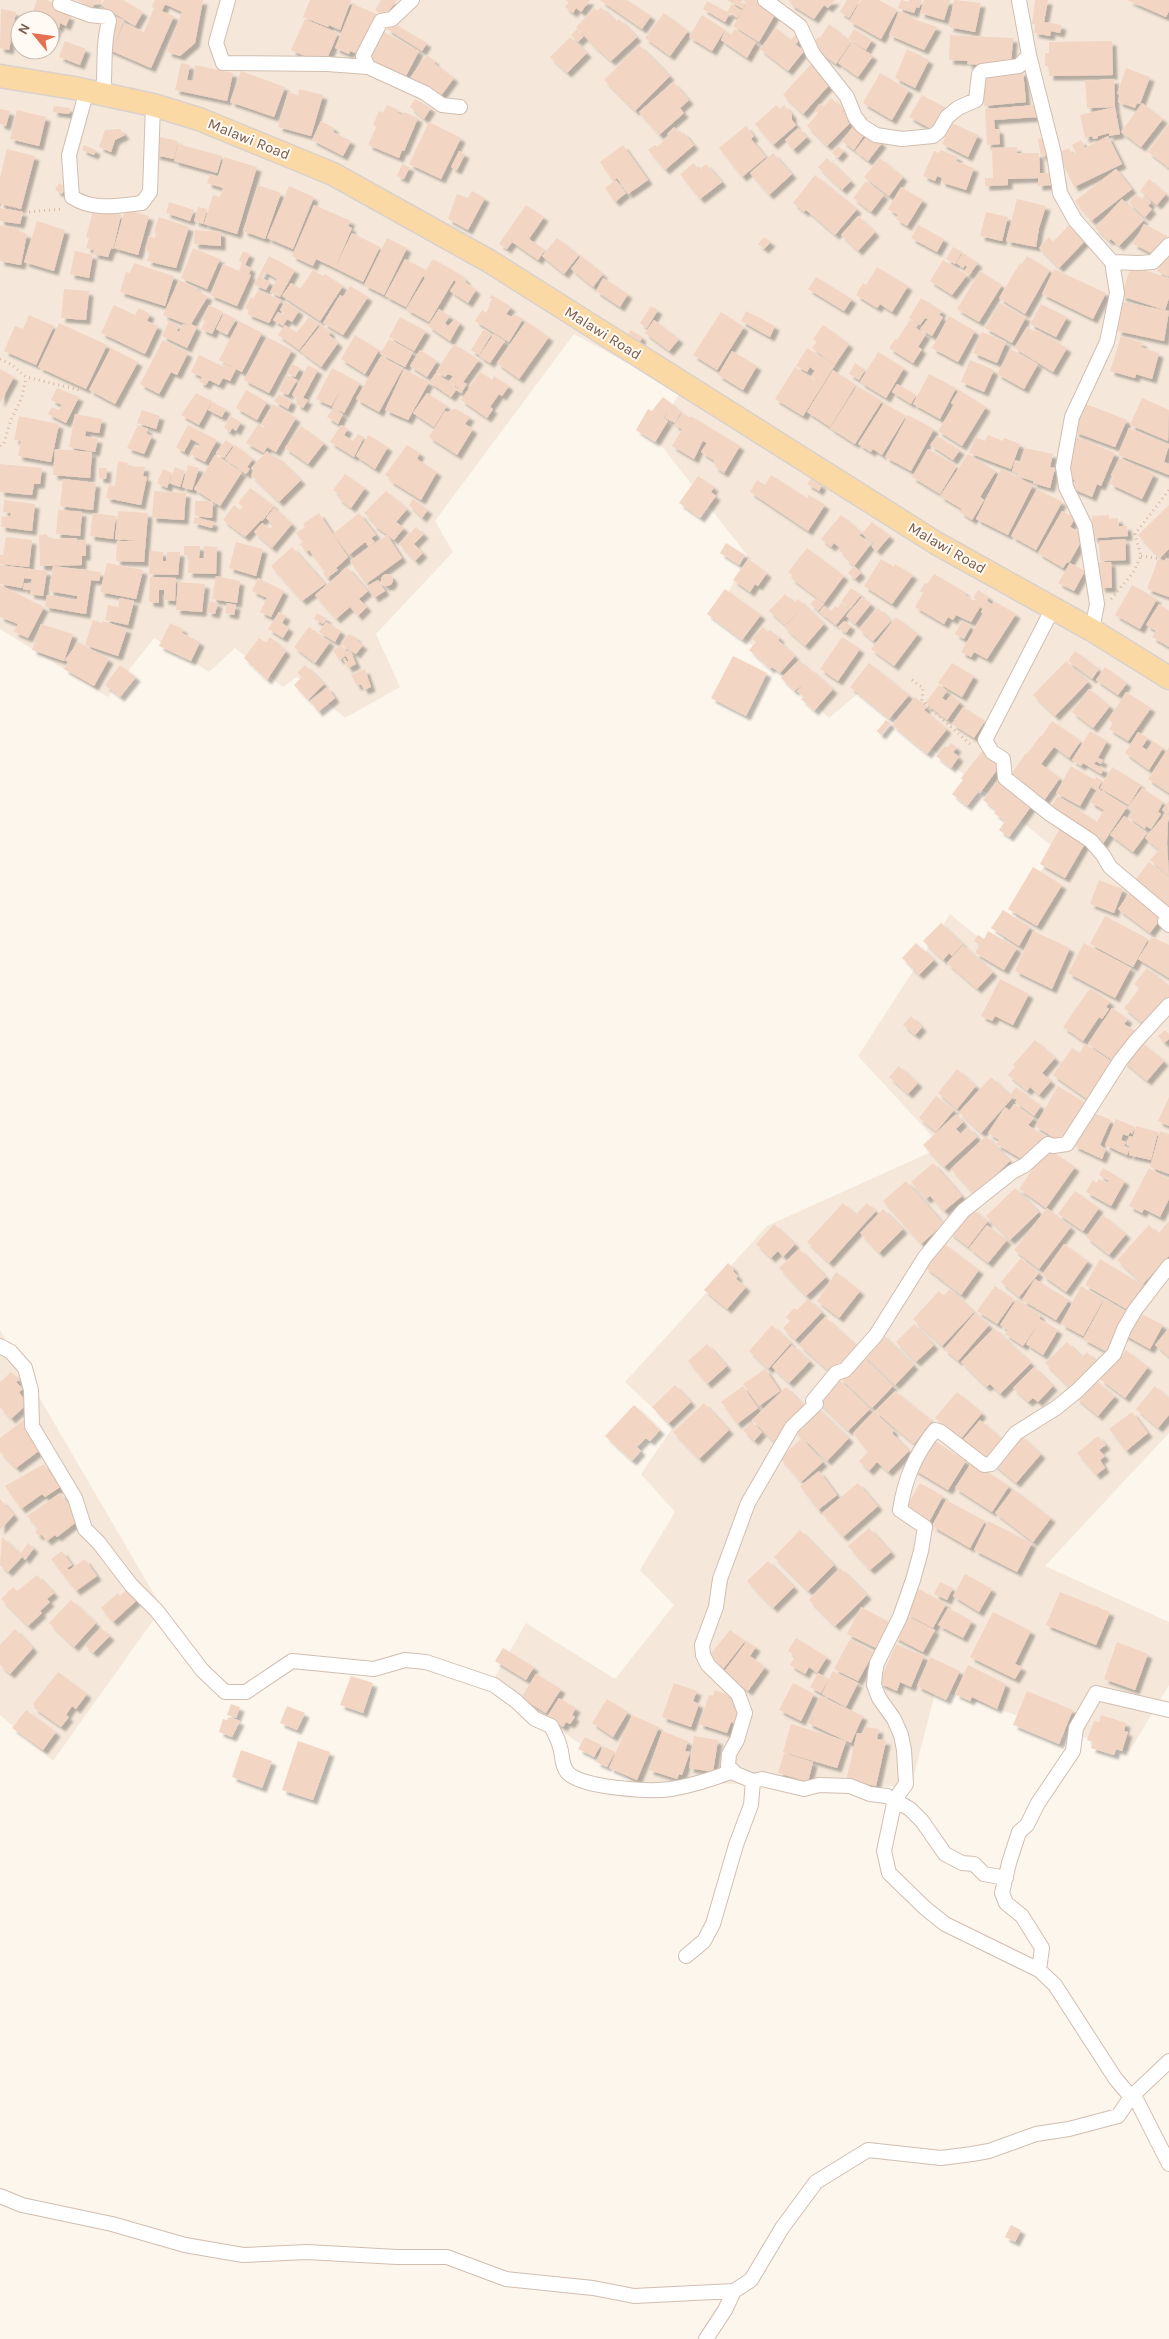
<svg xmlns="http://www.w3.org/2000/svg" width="1169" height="2339" viewBox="0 0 1169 2339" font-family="Karla,sans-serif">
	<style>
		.residential { fill: #f5e8da; fill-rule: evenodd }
		.building { fill: #f3d5c3; filter: url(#shadow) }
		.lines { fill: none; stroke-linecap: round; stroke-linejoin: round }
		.street-casing { stroke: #d1beb0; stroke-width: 16 }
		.primary-casing { stroke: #dad1cd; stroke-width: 25 }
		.path { stroke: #d9b8a5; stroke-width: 3; stroke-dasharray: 1 4; stroke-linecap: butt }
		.street { stroke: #fff; stroke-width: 14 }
		.primary { stroke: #fbd9a5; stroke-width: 22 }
		.labels { text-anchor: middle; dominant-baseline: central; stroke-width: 4; stroke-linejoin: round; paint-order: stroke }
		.street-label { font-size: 15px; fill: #7a5c4d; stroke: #fffaf3 }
	</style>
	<defs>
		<filter id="shadow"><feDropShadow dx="4.5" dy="4.5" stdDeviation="1" flood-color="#0004"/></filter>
	</defs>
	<rect width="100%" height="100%" fill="#fdf6ec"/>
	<path class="residential" d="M0,0H1169V1433L1045,1566L1169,1622V1685L1129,1752L936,1689L911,1787L634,1782L492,1682L526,1623L615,1679L674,1605L640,1570L675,1512L641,1474L673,1427L625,1382L767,1226L942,1147L858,1056L950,914L996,952L1054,848L861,691L829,718L718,613L747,555L652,434L681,392L574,334L435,521L453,552L376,634L400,687L345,718L297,677L283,687L235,648L209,672L154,638L108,697L0,629ZM20,20H50V50H20Z
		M0,1330L162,1608L53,1761L0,1715Z"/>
	<path class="building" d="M37,0H46L66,8L64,14L70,16L66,26L60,23L59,28L50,24V20H38L31,17Z
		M77,0H102L100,4L96,2L92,8Z
		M104,0H123L143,12L135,26L101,5Z
		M155,0H203L195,43L180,56L167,52L182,12L165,4L162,11L152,7Z
		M310,0H351L340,30L329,25L328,27L303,17Z
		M381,0H397L385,16L375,10Z
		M565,0H590L581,12L576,8L573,13L565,7L569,2Z
		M600,0H627L651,16L642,29Z
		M727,0H759L776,13L759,42L733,26L741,14L737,18L730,13L725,22L703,9L707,1L727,12L732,4L742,11L747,3L743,0L741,3L745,5L743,9Z
		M788,0H835L828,8L824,5L814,19L790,4L791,2Z
		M847,0H860L849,18L840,12Z
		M861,0H879L897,10L881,39L849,21Z
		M901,0L909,2V0H922L919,8L916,7L914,13L898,8Z
		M924,0H950L944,20L920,13Z
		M954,0L981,3L975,32L949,27Z
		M1035,0H1048L1044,22L1062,25L1060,33L1051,31L1050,36L1034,33L1035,24H1032Z
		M1127,0H1169V11L1166,17Z
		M353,4L381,16L360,55L350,51L349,54L335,48Z
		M601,7L616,22L619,19L637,37L611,61L594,46L576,27L595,8L597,11Z
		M154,8L174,16L151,68L105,48L115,17L124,20L114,47L124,23L144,32Z
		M1,9L16,12L9,50L0,48Z
		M899,11L909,15L908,17L937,27L924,50L889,35Z
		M664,13L688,31L670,56L645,38Z
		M702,15L725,30L712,51L689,37Z
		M305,19L338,33L326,61L318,62L291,50Z
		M391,22L427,43L422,51L387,29Z
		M829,24L851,42L836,64L817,51L812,45L818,37L820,38Z
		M50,25L57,28L53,39L50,38Z
		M776,28L791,40L795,35L800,39L795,44L804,51L788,71L760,49Z
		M378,29L419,51L406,76L390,68L387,73L365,58Z
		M577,29L584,36L578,42L571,35Z
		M735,29L756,42L747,58L721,40L725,31L730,34L727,40Z
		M854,29L872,40L866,50L848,39Z
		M950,35L1013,38L1011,65L1006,66L967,64L968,61L949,60Z
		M570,37L587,53L567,73L550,57Z
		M65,41L86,49L80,65L59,57Z
		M1112,41L1113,75L1049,76V66H1045V53H1049V42Z
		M852,42L873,56L858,77L838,63Z
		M639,45L670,76L635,111L604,80Z
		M907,49L929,60L915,88L895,78Z
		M427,55L435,61L434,63L454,78L440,97L431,94L410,78Z
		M181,63L190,65L187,80L194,81L195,65L233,73L227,101L175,90Z
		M811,64L831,83L803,114L783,95Z
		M1126,68L1150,77L1140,104L1137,103L1135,108L1118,102L1120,94H1117Z
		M241,71L285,87L274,117L230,102Z
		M1023,71L1026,102L984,106L981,75Z
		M880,73L909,90L892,120L863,103Z
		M1114,79L1115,107L1087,108L1085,81Z
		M673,82L689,100L680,108L684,113L659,135L639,112Z
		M299,89L323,95L311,136L278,127L288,92L298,95Z
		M922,95L948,109L935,131L909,117Z
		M831,98L852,116L847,121L850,123L827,146L807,126L818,113L815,111L819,104L824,106Z
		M415,99L431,108L424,119L410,107Z
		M1142,103L1163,119L1141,147L1121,132Z
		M387,105L399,110L397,113L402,115L404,112L418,118L404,151L402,150L399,158L368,145L376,127L373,125L379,111L383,113Z
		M776,105L780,109L784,105L792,114V120L796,125L773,145L755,124Z
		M1037,105L1038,117L994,120L995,129H999L1000,144L987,145L985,109Z
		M54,106L70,108L69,114L53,112Z
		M1115,107L1120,134L1109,136V133L1098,136V138L1093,139L1092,136L1085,138L1080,115Z
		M0,109L10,111L6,126L0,124Z
		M17,110L46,117L39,146L10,139Z
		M321,121L334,128L333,132L351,141L343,156L312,140Z
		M429,122L461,138L441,179L409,164Z
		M952,123L978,135L968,157L942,144Z
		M855,124L866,132L854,150L842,141Z
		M1169,124V168L1148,152Z
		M746,126L754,136L751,139L766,157L742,177L719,148Z
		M674,127L681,135L683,132L694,145L665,170L648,150L655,145L657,147L669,136L667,134Z
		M798,128L807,137L793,150L785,140Z
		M120,129L125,135L115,140L111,152L99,147L105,130Z
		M869,133L882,143L868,161L855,151Z
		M1108,136L1122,164L1074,187L1058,153L1069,148L1072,154L1076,153L1072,145L1081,140L1085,148Z
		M159,137L178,141L174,159L155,155Z
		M1044,138L1047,155L1041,156L1038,139Z
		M178,144L222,156L217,173L174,161Z
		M84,145L96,150L94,155L82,150Z
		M623,145L648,180L628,194L617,178L613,181L600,162Z
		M838,146L844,151L838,158L832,153Z
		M1017,147V153H1039L1040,173H1052V185L1038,186V178L1008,179V185L985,186V178H993L992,148Z
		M7,149L35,156L21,209L0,204V178Z
		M941,150L958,157L956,161L974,168L966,190L941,182L942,178L937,176L935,181L923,176L934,151L939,153Z
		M459,151L465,154L457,170L451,167Z
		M773,153L792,174L769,195L750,173Z
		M224,157L257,167L237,234L204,224L213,195L220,197L223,188L207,183L210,174L218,177Z
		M827,158L851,181L842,190L818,167Z
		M880,158L903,177L889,196L864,177Z
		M694,163L699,170L706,164L722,182L700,199L680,174Z
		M402,164L410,167L404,179L397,176Z
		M1116,169L1132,189L1091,221L1075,201Z
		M815,175L857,209L835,235L806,210L804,212L793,203Z
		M1149,179L1166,194L1157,205L1140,191Z
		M616,180L626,193L615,202L605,188Z
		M866,181L884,195L871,212L853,198Z
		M59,183L66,187L62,194L55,190Z
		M258,185L281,193L265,239L243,231Z
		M289,186L314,197L293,249L267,238Z
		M901,187L923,200L907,226L896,219L898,215L888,209Z
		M472,191L485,198L468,230L448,219L457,194L468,198Z
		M1136,194L1142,200L1144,196L1151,202L1148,206L1152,209L1145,217L1129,203Z
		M1017,199L1046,206L1039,228L1036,247L1006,241Z
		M1122,199L1144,220L1119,246L1111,239L1109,241L1095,228Z
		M169,202L194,210L190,221L166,213Z
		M314,205L351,221L348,226L352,228L335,268L316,259L313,266L292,256Z
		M526,205L544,217L529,239L545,250L538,260L512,242L507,249L499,244Z
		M94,207L121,215L113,249L111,248L108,257L93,254L94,250L86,248L89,238L86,237Z
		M198,207L207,209L203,224L194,221Z
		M0,208L23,212L20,224L0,221Z
		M125,209L149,216L138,255L114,248Z
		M986,212L1008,217L1002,241L980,236Z
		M858,216L875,232L858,251L841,235Z
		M159,217L189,227L176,268L147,261L150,252L145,250L149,236L155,238L156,233L154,232Z
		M37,221L65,230L54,271L24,262Z
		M1144,224L1167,236L1157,256L1133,244Z
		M0,225L19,229V232L27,234L21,265L0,261Z
		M918,225L944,239L937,252L911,238Z
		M1069,225L1085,241L1059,268L1039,248L1049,237L1053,242Z
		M195,230L221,232V246L194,244Z
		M352,233L380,247L363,282L335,268Z
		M764,237L771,242L764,249L758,244Z
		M387,238L407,248L384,295L364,285Z
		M557,238L579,255L564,274L542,256Z
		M953,247L962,252L955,264L946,259Z
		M193,248L220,259L207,289L181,278Z
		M75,251L93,255L89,278L70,274Z
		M243,251L250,254L245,265L251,268L249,274L251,275L237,306L210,295L223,264L239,271L242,263L239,261Z
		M1169,251V275L1168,277L1157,271Z
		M963,253L978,263L969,275L964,272L967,267L965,265L963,268L956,263Z
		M269,256L295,270L280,297L270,292L277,279L265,272L262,278L270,282L266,290L254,285Z
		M581,256L603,274L593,287L571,269Z
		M1027,256L1050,270L1025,314L999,298L1020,263L1022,264Z
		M405,259L426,270L433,259L458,273L466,280L465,282L476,290L468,303L450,291L456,282L454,280L429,322L406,309L425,278L423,276L406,307L385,296Z
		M943,260L967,275L952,295L930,281Z
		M134,263L174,276L165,306L120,292L126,272L130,273Z
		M1131,266L1169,278V298L1165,310L1121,296Z
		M877,267L908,286L892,312L880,304L877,308L856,295L863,283L866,285Z
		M1054,269L1106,293L1093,319L1042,294Z
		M313,270L323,276L325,274L343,286L320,321L282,296L291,283L300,289Z
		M980,271L1002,285L979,322L957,309Z
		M816,277L852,299L844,311L808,289Z
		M603,278L628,294L620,307L596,291Z
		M179,280L197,288L195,290L208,296L191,324L197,327L187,348L162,336L169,321L179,326L177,331L179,332L183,324L191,326L163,315Z
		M350,286L368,297L343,335L323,323L340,295L343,297Z
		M64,289L89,291L86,320L61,318Z
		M258,290L281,300L269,323L247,314L249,311L245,308L251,297L253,299Z
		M492,295L511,307L506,314L512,317L514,314L523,319L509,342L475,321L482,310L486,313L490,305L489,304L492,299L489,298Z
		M921,298L942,311L939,315L943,317L932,336L920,329L928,319L925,318L920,325L909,318Z
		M285,301L299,311L292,322L287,319L283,326L273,320L278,312L283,315L284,313L280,310Z
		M1123,302L1169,311L1164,341L1117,331Z
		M1000,303L1026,317L1012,343L985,328Z
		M1041,304L1067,317L1056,337L1030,324Z
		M114,305L135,315L139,308L150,314L147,321L158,326L145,354L101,333Z
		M209,305L223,312L212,334L201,329L205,321L202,319Z
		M651,306L658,310L647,328L640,323Z
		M439,309L450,316L445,323L448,326L455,319L460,323L450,341L428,326Z
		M746,311L775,326L770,337L741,321Z
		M721,312L744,327L717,370L693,355Z
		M224,313L236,319L227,335L216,329Z
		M29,315L54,326L36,365L4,351L15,326L23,329Z
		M949,316L975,331L958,362L932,348Z
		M309,317L319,324L299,350L278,335L285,325L296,332L293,337Z
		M400,317L426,331L414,351L389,337Z
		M654,320L679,339L669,351L645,333Z
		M910,320L918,324L916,328L926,334L918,347L922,349L913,363L889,348L895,339L897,340Z
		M239,321L262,333L242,372L219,360Z
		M526,321L549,337L519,379L497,363Z
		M59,323L107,345L86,389L38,367Z
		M321,325L331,332L329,335L338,343L321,367L300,351Z
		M823,325L849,344L835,365L812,348L817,342L813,339Z
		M1027,327L1036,332L1037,330L1067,348L1053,372L1014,348Z
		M484,329L491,335L479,355L471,350Z
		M631,330L642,337L640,342L628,334Z
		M982,332L1006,342L997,363L973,353Z
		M494,334L505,341L490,363L479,356Z
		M355,335L379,350L365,374L341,359Z
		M1121,336L1143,343L1141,347L1159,353L1152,379L1136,374L1135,378L1110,371Z
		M267,337L292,350L269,393L244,380Z
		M389,339L413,352L405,367L380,354Z
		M163,340L188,353L177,375L171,372L159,394L140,384Z
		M454,344L479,360L463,382L467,384L461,393L456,390L451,397L429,382L436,373L458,389L459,388L449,382L453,376L448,374L445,377L436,372Z
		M111,348L138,362L115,404L89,390Z
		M807,348L835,365L803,416L775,399L795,367L819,383L811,376L815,371L810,367L807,372L796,366Z
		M1011,349L1038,364L1024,389L997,374Z
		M420,350L437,361L427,377L410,366Z
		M732,351L757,366L743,390L718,375Z
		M878,352L904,368L886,398L860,382Z
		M199,355L224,367L225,364L236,369L230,381L223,378L219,385L209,380L206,385L199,382L202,377L191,372Z
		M381,356L403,368L379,412L356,399Z
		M970,360L994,370L984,392L961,382Z
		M855,363L865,370L859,380L849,374Z
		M292,364L300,368L295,377L287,373Z
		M308,365L318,370L303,398L308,400L303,408L296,404L298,399L292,395Z
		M332,368L360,383L344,413L332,407L341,390L331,406L316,399Z
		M0,369L14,377L0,403Z
		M404,369L429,382L408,420L385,410Z
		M833,370L856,385L830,427L807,412Z
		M480,372L492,380L494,376L509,386L502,396L499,394L490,407L493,409L487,418L461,400Z
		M929,374L956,388L940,419L913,404Z
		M287,375L297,380L288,395L279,391Z
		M897,384L916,395L911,404L892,392Z
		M857,386L882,401L855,444L830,428Z
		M57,388L79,397L66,423L48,414L52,407L59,410L62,405L51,400Z
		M246,390L267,402L257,420L236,408Z
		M959,390L986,407L962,446L938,431L954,405L951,403Z
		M196,393L212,401L199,425L181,415Z
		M427,393L447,406L434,427L413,413Z
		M279,394L292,401L288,409L274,401Z
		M663,397L681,412L675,423L665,418L668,411L664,418L668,421L655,442L636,430L648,409L652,411Z
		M1142,398L1169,410L1168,441L1130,425Z
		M212,402L226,409L222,417L208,410Z
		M884,403L906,416L882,455L873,449L871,452L858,444Z
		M273,404L296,418L276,452L267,447L264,453L246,443L258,424L264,428L265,427L261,424Z
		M1086,404L1127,420L1115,447L1074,432Z
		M333,408L343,414L338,424L327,417Z
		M453,409H456L470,417L465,424L473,429L457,455L429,437L445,411L448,412Z
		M142,410L160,416L156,429L137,423Z
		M682,413L690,418L691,416L740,446L724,473L714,466L716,464L713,460L701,452L707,443L703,441L705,436L694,459L672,446L682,429L674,425Z
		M75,414L102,419L99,433L86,431L85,436L98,439L95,452L69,447Z
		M908,415L934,429L911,471L885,457Z
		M19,416L59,424L51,462L18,456L21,441L14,440Z
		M230,416L241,422L236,431L232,428L230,432L224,428Z
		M138,425L148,429L146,433L152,436L144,454L127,448Z
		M188,425L217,440L205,462L190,454L195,446L198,448L200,444L191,439L184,452L176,447Z
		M341,425L348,429L344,435L353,441L358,434L364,437L354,457L330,442Z
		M301,426L324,443L308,464L285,448Z
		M1129,428L1169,445L1164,462L1169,464V475L1118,455Z
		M368,435L388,447L375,469L356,456Z
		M988,435L1003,441L1004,438L1020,444L1011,469L969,453L976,437L985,441Z
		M937,436L960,450L953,460L930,445Z
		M1077,437L1115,453L1101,486L1097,484L1092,497L1071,488L1075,480L1065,476L1066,464Z
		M226,440L233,445L224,458L216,453Z
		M235,445L253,459L247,467L250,469L246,474L225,459Z
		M407,445L420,453L417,459L437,472L421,500L389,480L390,478L385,475Z
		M1025,448L1053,454L1050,467L1055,468L1050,488L1033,483V481L1017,476L1018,473L1012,472L1015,460L1021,462Z
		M55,449L92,452L90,478L53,475Z
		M928,449L957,466L940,494L912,477Z
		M267,451L274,458L276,456L301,480L279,502L251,475L254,471L251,468Z
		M968,454L996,471L980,497L984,500L972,520L960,512L962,509L940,496Z
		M215,455L242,472L220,506L194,489Z
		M1120,458L1154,474L1142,499L1110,484L1114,476L1111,475Z
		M118,461L128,463L127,466L145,467L143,476L147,477L141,505L106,498L109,485L115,486Z
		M0,464L42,468L40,484H34L32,495L0,492Z
		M188,465L199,468L192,490L182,487Z
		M175,467L185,471L180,487L169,483Z
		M99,468H107L106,479L99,478Z
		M163,469L172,473L167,488L157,483Z
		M1001,469L1033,485L1008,535L976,519Z
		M345,474L365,488L351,508L338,498L340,495L333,490Z
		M771,475L807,498L809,495L825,505L808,531L750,492L757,480L765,485Z
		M698,476L714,487L711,492L716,496L700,518L679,503Z
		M63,479L96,483L93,510L60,506Z
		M811,479L822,485L819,491L807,484Z
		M250,488L274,506L262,521L261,520L245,537L223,520L234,505L240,510L243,507L238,503Z
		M1037,489L1062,502L1036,550L1011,536Z
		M154,491L186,493L184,520L152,518Z
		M386,491L407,509L396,522L404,528L394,540L372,524L374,522L364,513Z
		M413,499L428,510L422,518L409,505Z
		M4,500L35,504L32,531L1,527L2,516L10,517L11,513L3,512Z
		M195,501H213L212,518L195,516Z
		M1169,505V549L1160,558L1138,535Z
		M274,508L292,524L272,548L254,532L262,523L270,529L273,525L266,518Z
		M58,510L82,512L80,536L56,534Z
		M118,511L148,513L144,562L116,561L117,541H139L115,539Z
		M1062,511L1075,518L1070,527L1085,535L1069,563L1067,562L1063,568L1038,553Z
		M93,513L116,516L113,539L90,536Z
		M319,513L348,557L336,568L338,570L327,578L323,574L325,572L309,550L306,552L300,544L303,542L296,533L305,527L303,524Z
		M359,513L376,535L371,538L375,542L371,546L387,535L402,558L366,584L350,561L369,547L365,542L349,555L333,534Z
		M841,515L862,533L859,535L871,544L854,566L845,558L846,556L839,550L840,548L834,543L831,547L821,539Z
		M1109,515V519L1118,518L1119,526H1127L1128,536L1093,538L1092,516Z
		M195,517L214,522L212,528L193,523Z
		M872,522L890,536L877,551L872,547L874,544L862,533Z
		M416,527L424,534L414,544L423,553L415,561L399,544Z
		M47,534L48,539L77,538V541L86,540V556H82V565L40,566L39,535Z
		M6,537L32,540L29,567L0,564V555H3Z
		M1125,539L1126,560L1100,561L1099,541Z
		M236,542L263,549L256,576L229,568Z
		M726,543L745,555L739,565L720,553Z
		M184,546H200L199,558H204V546L217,547L216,574L188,573L189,555H184Z
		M292,547L325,584L302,601L271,566Z
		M807,548L844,576L824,603L791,578L793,576L788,572Z
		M150,551L163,552V561H166L167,552H180L178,575L149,574Z
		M1166,558L1169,560V597L1147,589L1158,559L1165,561Z
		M748,559L767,573L758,586L755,584L750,592L733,580Z
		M881,559L894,567L895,564L913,575L892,604L864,586Z
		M1096,562H1111L1112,588H1101L1100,581H1097Z
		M107,563L143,570L136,599L100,592Z
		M1070,563L1085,571L1074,591L1058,583Z
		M0,565L47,571L43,596L30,594V590L23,589L24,583L31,584L32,579L24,578L22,588L0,584Z
		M53,566L101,572L99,581L91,580L86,614L45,607L47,595L77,600V596L49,591Z
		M854,566L861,573L855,579L848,573Z
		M347,567L368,591L336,619L315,595Z
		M934,574L965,592L964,594L974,601L976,599L973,598L978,590L989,597L987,601L993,605L994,601L1016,614L987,659L974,652L971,657L961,652L983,614L981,612L983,609L980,607L971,622L956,615L953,620L948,617L944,624L915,607L923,593L920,591L925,583L927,584Z
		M381 580a6 6 0 1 1 12 0a6 6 0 1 1-12 0Z
		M216,576L240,581L237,603L212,599Z
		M150,577L176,578L175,601L164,600V590H159V603L149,602Z
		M258,578L284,591L271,617L260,612L267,598L252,591Z
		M378,580L385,591L374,598L367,586Z
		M178,582L205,584L202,612L176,610Z
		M0,585L44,607L28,638L14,632L18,624L0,617Z
		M1132,585L1157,599L1140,629L1115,615Z
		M851,588L861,595L850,609L841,602Z
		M725,589L761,615L742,640L707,614Z
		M785,594L794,603L798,599L824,624L805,646L784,627L802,608L785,625L769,611Z
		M862,597L871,604L855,624L846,616Z
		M120,598L134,601L128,625L105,620L108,605L118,607Z
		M816,598L824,604L818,611L810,604Z
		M359,599L367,607L358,616L350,607Z
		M210,601L218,603L215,614L207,612Z
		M227,603L236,605L234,615L225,613Z
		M841,603L849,609L836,625L819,612L824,606L831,611L835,606L838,608Z
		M1159,604L1169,611V647L1152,637L1156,631L1146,625Z
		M878,608L891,621L873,641L859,629Z
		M279,612L286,616L282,623L289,628L283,638L268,629Z
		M317,613L327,619L323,624L314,619Z
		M896,617L918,634L894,666L871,649Z
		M93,620L102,623L103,621L127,629L118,656L85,645Z
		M844,621L851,626L846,633L838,627Z
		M962,621L971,626L964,639L955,634Z
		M326,622L341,631L335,642L319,632Z
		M170,623L183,629L182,633L200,642L191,661L159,646Z
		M41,624L73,634L64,661L32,650Z
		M309,627L330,642L315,663L294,647Z
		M763,627L768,632L770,630L780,638L778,640L795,656L780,673L772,667L770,669L749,650L756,642L752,639Z
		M349,634L357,638L356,640L363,645L356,654L343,646L344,645L341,643Z
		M270,637L286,651L267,680L244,658L259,638L266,643Z
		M842,637L860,649L838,681L820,669Z
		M78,642L109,659L94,686L64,669L68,662L65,660Z
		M341,645L347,652L350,650L356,664L348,668L343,659L345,658L347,662L349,661L346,656L348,654L340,660L333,651Z
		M1075,651L1099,669L1092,679L1068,661Z
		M733,656L767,673L746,716L711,698Z
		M799,660L808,669L798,681L809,668L833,689L814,711L801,699L804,697L797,691L803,685L794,691L781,678Z
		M1066,661L1088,682L1055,716L1033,695Z
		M869,663L909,695L889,719L850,687Z
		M952,663L974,676L962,697L938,683Z
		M120,665L136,677L120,697L105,685Z
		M305,665L324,684L308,700L294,685L302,677L297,673Z
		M1105,667L1127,683L1118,695L1096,680Z
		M365,669L371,687L364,690L361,684L357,686L351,675Z
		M939,685L947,691L942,698L946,701L951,695L960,702L947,720L925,703Z
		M327,687L335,698L318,712L310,701Z
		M1089,689L1110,706L1093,728L1072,712Z
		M1126,692L1151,708L1128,741L1109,729L1113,723L1108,720Z
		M915,697L927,707L924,710L947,729L927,754L892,725Z
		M963,707L985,721L974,738L952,724Z
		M886,720L891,723L881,735L877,731Z
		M1052,721L1081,741L1069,758L1041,737Z
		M1090,731L1107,741L1098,758L1103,760L1101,764L1096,761L1094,764L1104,769L1101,774L1083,763L1081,766L1072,760Z
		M1138,732L1148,738L1142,747L1147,750L1153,741L1163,748L1149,770L1125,753Z
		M1040,736L1054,747L1041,764L1060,778L1043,802L1009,777L1026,753L1031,757L1027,754Z
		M951,743L957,748L953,752L959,757L951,768L936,756L945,746L947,748Z
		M1169,747V793L1148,779Z
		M984,749L1002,763L980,793L968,783L978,792L967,806L952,794L963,780L961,778Z
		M1071,766L1095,780L1096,777L1102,781L1098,788L1127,807L1102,845L1048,811L1058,796L1097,822L1104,810L1090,802L1097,791L1091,787L1080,806L1056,793Z
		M1112,767L1141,785L1129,805L1100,788Z
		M1000,778L1035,801L1009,837L999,830L1005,821L994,813L996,810L983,800Z
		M1142,788L1163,802L1158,812L1161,814L1151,829L1146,826L1145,829L1128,817L1133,811L1128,807Z
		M1169,801L1167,843L1169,876L1150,860L1159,850L1145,838L1166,813L1162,810Z
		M1124,816L1147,833L1133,852L1110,835Z
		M1061,826L1087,840L1065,878L1040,864Z
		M1149,862L1169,877V909L1132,884Z
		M1033,867L1062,885L1037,926L1008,909Z
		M1099,880L1123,889L1114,913L1090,904Z
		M1132,890L1164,914L1150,933L1118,909Z
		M1003,910L1030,927L1019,946L991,928Z
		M1105,916L1148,939L1133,967L1090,944Z
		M941,923L963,944L952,956L949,953L943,960L923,941Z
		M988,931L1017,948L1004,970L975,953L980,945L974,941L978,935L984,939Z
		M1033,931L1070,948L1052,989L1015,971Z
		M1152,937L1169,945V978L1138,959Z
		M916,943L934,960L919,975L902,958Z
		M1084,943L1131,968L1115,998L1068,973Z
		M963,945L993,972L977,989L947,963Z
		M1147,968L1169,986V1000L1147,1027L1124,1008L1140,988L1134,984Z
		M1000,979L1029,994L1013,1025L995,1016L992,1021L981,1016Z
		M1090,988L1110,1002L1106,1007L1109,1009L1102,1019L1099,1017L1083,1041L1063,1027Z
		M1112,1008L1128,1019L1124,1024L1135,1031L1115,1062L1088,1044Z
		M911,1016L922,1027L915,1035L903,1025Z
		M1165,1030L1169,1034V1039L1164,1043L1158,1036Z
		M1035,1040L1055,1058L1042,1073L1051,1081L1039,1095L1030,1087L1027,1091L1008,1075L1015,1067L1013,1065Z
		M1140,1041L1164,1061L1147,1081L1123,1061Z
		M1085,1044L1112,1062L1087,1099L1053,1075L1072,1048L1080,1053Z
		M899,1066L918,1083L908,1094L889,1077Z
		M957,1069L976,1086L957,1109L938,1093Z
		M991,1077L1010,1095L1016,1087L1041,1106L1034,1116L1015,1102L1017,1100L1013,1097L981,1133L959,1112Z
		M1058,1086L1087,1104L1064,1144L1035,1126Z
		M936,1096L954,1110L936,1132L919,1118Z
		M1169,1097V1126L1158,1121Z
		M1014,1104L1034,1118L1028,1125L1044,1136L1027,1162L996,1144L999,1140L988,1133L1005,1107L1010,1111Z
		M1089,1111L1111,1120L1100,1145L1106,1149L1102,1159L1074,1146Z
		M956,1114L963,1122L956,1129L961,1134L968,1127L977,1137L944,1167L923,1145Z
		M1116,1119L1135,1127L1132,1134L1130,1132L1128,1136L1123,1134L1121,1140L1126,1142L1124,1146L1130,1148L1127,1155L1105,1145Z
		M1136,1126L1158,1132L1151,1160L1129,1155L1131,1146L1127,1145L1129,1136L1133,1137Z
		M1160,1131L1169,1134V1174L1150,1167Z
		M986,1136L1010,1161L975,1195L951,1169Z
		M1047,1148L1075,1167L1046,1208L1019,1189Z
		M933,1163L962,1196L944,1211L930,1196L926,1199L911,1182Z
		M1103,1168L1125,1181L1111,1206L1086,1192L1093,1180L1097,1183L1099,1179L1107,1183L1109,1181L1099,1175Z
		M1149,1168L1169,1179V1199L1160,1217L1144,1209L1142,1213L1129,1206Z
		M906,1181L944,1224L921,1244L883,1201Z
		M1015,1188L1039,1212L1010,1240L986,1216Z
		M1075,1191L1099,1208L1083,1231L1058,1214Z
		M843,1203L865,1223L829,1263L807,1242Z
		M867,1203L876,1211L865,1223L856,1214Z
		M970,1207L988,1221L968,1247L949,1232Z
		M1047,1208L1071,1227L1039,1269L1014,1250Z
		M883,1209L903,1229L879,1253L860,1233Z
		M1103,1215L1126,1234L1109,1255L1086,1237Z
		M1169,1221V1256L1143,1284L1117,1260L1149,1225L1158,1234Z
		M774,1224L795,1244L783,1257L778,1251L771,1258L756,1244Z
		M987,1225L1007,1240L988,1263L969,1248Z
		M943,1243L979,1270L961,1295L925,1267Z
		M1064,1244L1088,1261L1066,1292L1042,1275Z
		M799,1249L826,1277L806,1296L779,1268Z
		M1021,1258L1039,1273L1019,1297L1001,1282Z
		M1100,1259L1143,1285L1128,1310L1085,1285Z
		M728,1263L734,1269L733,1271L738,1276L736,1279L746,1287L727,1309L704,1290Z
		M836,1272L860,1291L839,1318L817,1301Z
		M1035,1279L1069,1300L1056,1320L1022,1300Z
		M995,1286L1014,1300L997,1324L977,1311Z
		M1081,1286L1104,1299L1083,1336L1061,1324Z
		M950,1289L974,1312L942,1346L913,1319L939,1291L943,1296Z
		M808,1299L822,1312L795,1340L783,1328L790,1321L786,1317L794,1308L797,1310Z
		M1017,1299L1040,1315V1319L1058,1330L1043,1355L1026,1344L1039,1323L1023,1346L1005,1334L1008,1330L1000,1325Z
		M1105,1299L1129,1313L1107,1352L1083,1339Z
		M1136,1311L1163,1325L1150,1349L1123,1334Z
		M975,1313L989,1325L958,1361L944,1349Z
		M825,1317L859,1348L832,1374L799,1345Z
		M914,1324L934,1345L916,1362L896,1342Z
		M772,1325L791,1343L768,1369L749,1351Z
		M994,1328L1031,1363L1000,1394L990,1384L986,1387L961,1362Z
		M1169,1328V1357L1155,1345Z
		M882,1334L914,1365L895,1385L863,1354Z
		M1067,1342L1082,1357L1087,1352L1098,1363L1072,1390L1045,1363Z
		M707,1344L727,1366L707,1384L688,1361Z
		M792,1345L810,1361L789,1383L772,1367Z
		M1126,1350L1148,1367L1125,1398L1100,1379L1119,1354L1122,1356Z
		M861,1355L893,1386L872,1408L840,1378Z
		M1034,1367L1053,1386L1038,1402L1033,1398L1028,1402L1013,1388Z
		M765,1369L780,1391L759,1406L743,1384Z
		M11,1372L19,1380L16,1382L23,1389L19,1392L27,1404L11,1419L0,1407V1382Z
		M1092,1378L1115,1396L1098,1416L1076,1398Z
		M839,1379L870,1409L848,1431L817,1401Z
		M675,1385L691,1402L668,1424L652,1407Z
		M743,1386L758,1408L737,1424L721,1402Z
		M1155,1386L1169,1398V1415L1158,1428L1136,1409Z
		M786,1387L808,1410L775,1443L752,1420Z
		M895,1391L932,1421L914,1444L875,1411Z
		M957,1392L982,1413L960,1440L935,1418Z
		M704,1403L729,1430L699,1459L673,1432Z
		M634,1405L660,1430L650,1441L646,1438L637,1447L641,1451L632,1461L605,1436Z
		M816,1407L849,1438L827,1461L794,1430Z
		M874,1411L894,1431L892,1433L909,1451L888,1472L877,1462L869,1471L859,1461L868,1452L853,1433Z
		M1132,1412L1148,1433L1126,1451L1109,1429Z
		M24,1420L44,1447L16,1468L0,1452V1438Z
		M980,1420L1004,1441L986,1461L962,1441Z
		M752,1422L762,1432L754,1441L743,1430Z
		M1019,1434L1041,1454L1016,1483L993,1464Z
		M1098,1436L1106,1445L1099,1450L1105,1456L1100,1460L1105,1468L1096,1475L1077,1453Z
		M802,1438L823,1462L801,1482L780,1458Z
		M931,1439L966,1461L948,1490L913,1469Z
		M972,1462L1009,1486L992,1512L955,1488Z
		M44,1464L60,1487L45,1497L42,1494L21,1509L5,1486Z
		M819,1471L837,1495L818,1510L800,1486Z
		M858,1483L878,1506L843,1537L822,1513Z
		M920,1483L943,1496L928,1524L904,1511Z
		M1013,1489L1051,1518L1033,1542L995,1513Z
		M60,1493L80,1519L57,1537L55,1535L47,1541L41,1534L39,1536L35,1532L38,1529L27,1516Z
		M0,1499L14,1515L0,1530Z
		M946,1500L985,1521L970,1548L932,1526Z
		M988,1521L1032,1543L1017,1572L974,1550Z
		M869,1528L891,1552L870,1570L848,1546Z
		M800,1530L834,1565L808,1591L774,1557Z
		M2,1537L23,1556L8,1572L0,1565Z
		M28,1543L34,1548L25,1560L21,1553Z
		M62,1551L72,1565L67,1568L69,1570L85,1559L97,1576L76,1591L51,1559Z
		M768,1561L794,1587L773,1608L747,1581Z
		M840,1568L867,1595L835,1626L809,1600Z
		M965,1574L992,1589L979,1612L953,1596Z
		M37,1575L54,1593L47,1599L50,1602L40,1611L42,1613L28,1626L1,1599L13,1587L17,1591Z
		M940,1582L953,1588L947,1600L934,1594Z
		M127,1589L137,1600L113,1622L101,1608L118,1593L120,1596Z
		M919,1589L946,1604L933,1628L906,1614Z
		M1060,1592L1110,1612L1096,1645L1046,1625Z
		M71,1600L96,1623L74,1647L49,1623Z
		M861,1607L891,1623L878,1649L847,1634Z
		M948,1608L972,1621L963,1638L938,1625Z
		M993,1612L1031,1631L1015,1664L1022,1667L1015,1679L970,1657Z
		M905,1615L935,1630L923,1652L894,1637Z
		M101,1628L110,1636L93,1653L85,1645Z
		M15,1629L33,1648L10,1674L0,1665V1645Z
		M730,1630L745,1641L723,1669L708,1657Z
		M796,1638L827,1657L817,1673L809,1667L805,1674L790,1665L795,1656L788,1651Z
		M850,1639L874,1652L858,1681L834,1669Z
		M747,1641L756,1647L750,1656L765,1667L748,1691L723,1673Z
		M1117,1642L1148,1654L1135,1690L1104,1679Z
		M896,1644L924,1656L911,1687L900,1682L897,1691L879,1683Z
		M503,1648L534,1667L526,1680L495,1661Z
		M930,1657L960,1671L946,1700L917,1686Z
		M968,1665L1006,1684L997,1709L972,1697L970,1701L955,1694Z
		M833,1671L858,1683L846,1707L822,1694Z
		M58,1672L87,1694L76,1709L72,1706L66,1715L69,1717L61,1727L34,1708L35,1706L33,1704Z
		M818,1673L829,1679L821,1693L810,1687Z
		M536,1674L561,1689L546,1713L521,1698Z
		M351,1676L373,1683L363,1713L340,1705Z
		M674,1683L697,1691L693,1701L699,1704L691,1727L662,1717Z
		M793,1683L814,1694L801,1721L779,1710Z
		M715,1690L728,1695L727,1698L735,1700L733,1706L740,1708L735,1724L731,1722L727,1733L699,1724L709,1695L713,1696Z
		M1027,1691L1073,1710L1059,1744L1013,1725Z
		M820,1696L863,1716L851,1743L808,1723Z
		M559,1698L576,1708L572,1715L575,1717L570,1724L566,1722L563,1727L547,1717Z
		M607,1699L628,1712L613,1737L592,1723Z
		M231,1704L240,1707L236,1718L227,1715Z
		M287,1706L305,1713L297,1730L280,1723Z
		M26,1710L56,1732L43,1750L12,1728Z
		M632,1715L659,1727L637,1780L609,1768Z
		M1101,1715L1126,1723L1124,1731L1128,1732L1122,1751L1116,1749L1114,1755L1091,1748L1093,1742L1087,1740L1094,1721L1099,1722Z
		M229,1717L240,1721L232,1737L219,1732L223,1719L227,1720Z
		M791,1724L846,1741L837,1768L783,1752Z
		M865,1727L879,1729L877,1739L886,1741L876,1786L846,1780L857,1733L863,1734Z
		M662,1731L688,1741L685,1751L690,1752L682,1775L679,1774L677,1779L649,1770Z
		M694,1736L718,1740L713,1772L689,1768Z
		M585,1737L601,1745L594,1757L578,1749Z
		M298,1741L330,1752L313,1800L282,1790Z
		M603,1746L615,1752L607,1767L596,1762Z
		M241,1750L272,1761L262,1788L232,1777Z
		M784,1753L813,1762L808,1782L778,1773Z
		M1011,2225L1021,2230L1015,2242L1005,2237Z"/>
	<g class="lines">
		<defs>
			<path id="street" d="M228,0L216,43L223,63L327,64L368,67L425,93L442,105L460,107
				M765,0L800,26L813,54L847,97L855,117L862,126L876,135L902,139L933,136L939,131L947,117L958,108L976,100L979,74L982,71L1019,66L1029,55
				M1019,0L1029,55L1054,154L1060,193L1075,220L1112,262L1117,293L1107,342L1072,417L1063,467L1066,487L1085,526L1097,604L1092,630
				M60,4L90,15L107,17L109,21C102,47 106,68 103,94
				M368,67L363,56L381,21L392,19L412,0
				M87,90L69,155L72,197C93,211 118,206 142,203L150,192L153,105
				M1112,262L1138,263L1153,262L1169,245
				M1053,608L985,740L992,752L1003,759L1005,778L1050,814L1091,841L1103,855L1110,867L1167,915L1165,921L1169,925
				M1169,1266L1135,1310L1124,1329L1114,1354L1077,1391L1056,1408L1016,1433L991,1464L984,1465L941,1432L935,1430C915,1455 905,1478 900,1510L925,1527L921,1551L913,1580L900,1617L877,1663L875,1673L874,1685L879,1698L894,1719L901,1735L904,1750L906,1784L895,1799L884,1851L889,1873L925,1908L945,1924L1039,1970L1055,1985L1115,2078L1131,2097L1137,2101L1169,2164
				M0,1346L11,1352L25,1368L31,1390L32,1426L75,1498L85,1529L99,1543L131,1585L157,1611L202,1670L225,1692H246L292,1661L374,1669L405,1660L426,1662L494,1685L516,1701L535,1719L551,1726C554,1732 558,1739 560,1747C563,1756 561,1764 567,1772C580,1788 650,1792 671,1789C690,1786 715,1778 733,1771
				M753,1781L762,1779L804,1789L819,1785L850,1786L870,1794L887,1796L910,1809L922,1821L945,1854L962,1863L974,1864L984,1874L1006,1878
				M686,1956L704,1941L713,1924L736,1845L751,1805L753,1781L736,1774L728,1766L729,1754L737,1740L745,1713L738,1694L708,1665L703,1655L702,1645L716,1607L720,1579L748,1503L792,1427L816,1404L813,1401L836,1373L845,1370L876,1335L925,1257L963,1211L1012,1172L1025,1165L1048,1144L1053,1146L1067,1144L1120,1061L1135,1042L1169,1005
				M1039,1970L1042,1948L1022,1916L1006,1903L1002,1893L1009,1863L1019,1832L1027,1825L1038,1803L1073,1751L1076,1728L1096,1693L1169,1710
				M0,2196L22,2205L112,2224L185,2245L243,2255L307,2252L397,2257H447L506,2279L593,2288L634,2296L734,2291
				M706,2339L725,2310L734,2291L751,2280L782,2228L816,2182L868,2150L941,2158L972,2154L989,2151L1036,2134L1069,2129L1118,2116L1131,2097L1169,2061"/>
			<path id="primary" d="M0,76L74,88L153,105L199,119L333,174L489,261L936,543L1092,630L1169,678"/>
		</defs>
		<use href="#street" class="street-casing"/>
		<use href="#primary" class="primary-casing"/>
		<path class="path" d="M0,205L28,212L63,209
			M0,359L12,365L26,377L80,390
			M0,446L4,443L11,420L22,397L26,377
			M1141,556L1162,559L1169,553
			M1111,599L1133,573L1141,556L1135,534L1169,490
			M912,680L923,688L922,701L970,744"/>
		<use href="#street" class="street"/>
		<use href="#primary" class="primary"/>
	</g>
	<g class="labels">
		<g class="street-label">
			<text transform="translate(249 139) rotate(22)">Malawi Road</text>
			<text transform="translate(603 333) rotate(32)">Malawi Road</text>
			<text transform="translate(947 548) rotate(30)">Malawi Road</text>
		</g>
	</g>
	<g transform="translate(35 35) rotate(299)"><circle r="24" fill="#fffaf3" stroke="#cabbb1"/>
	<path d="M0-4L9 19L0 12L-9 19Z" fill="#e76f51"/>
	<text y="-8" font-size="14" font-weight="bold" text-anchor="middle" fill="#7a5c4d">N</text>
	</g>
</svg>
